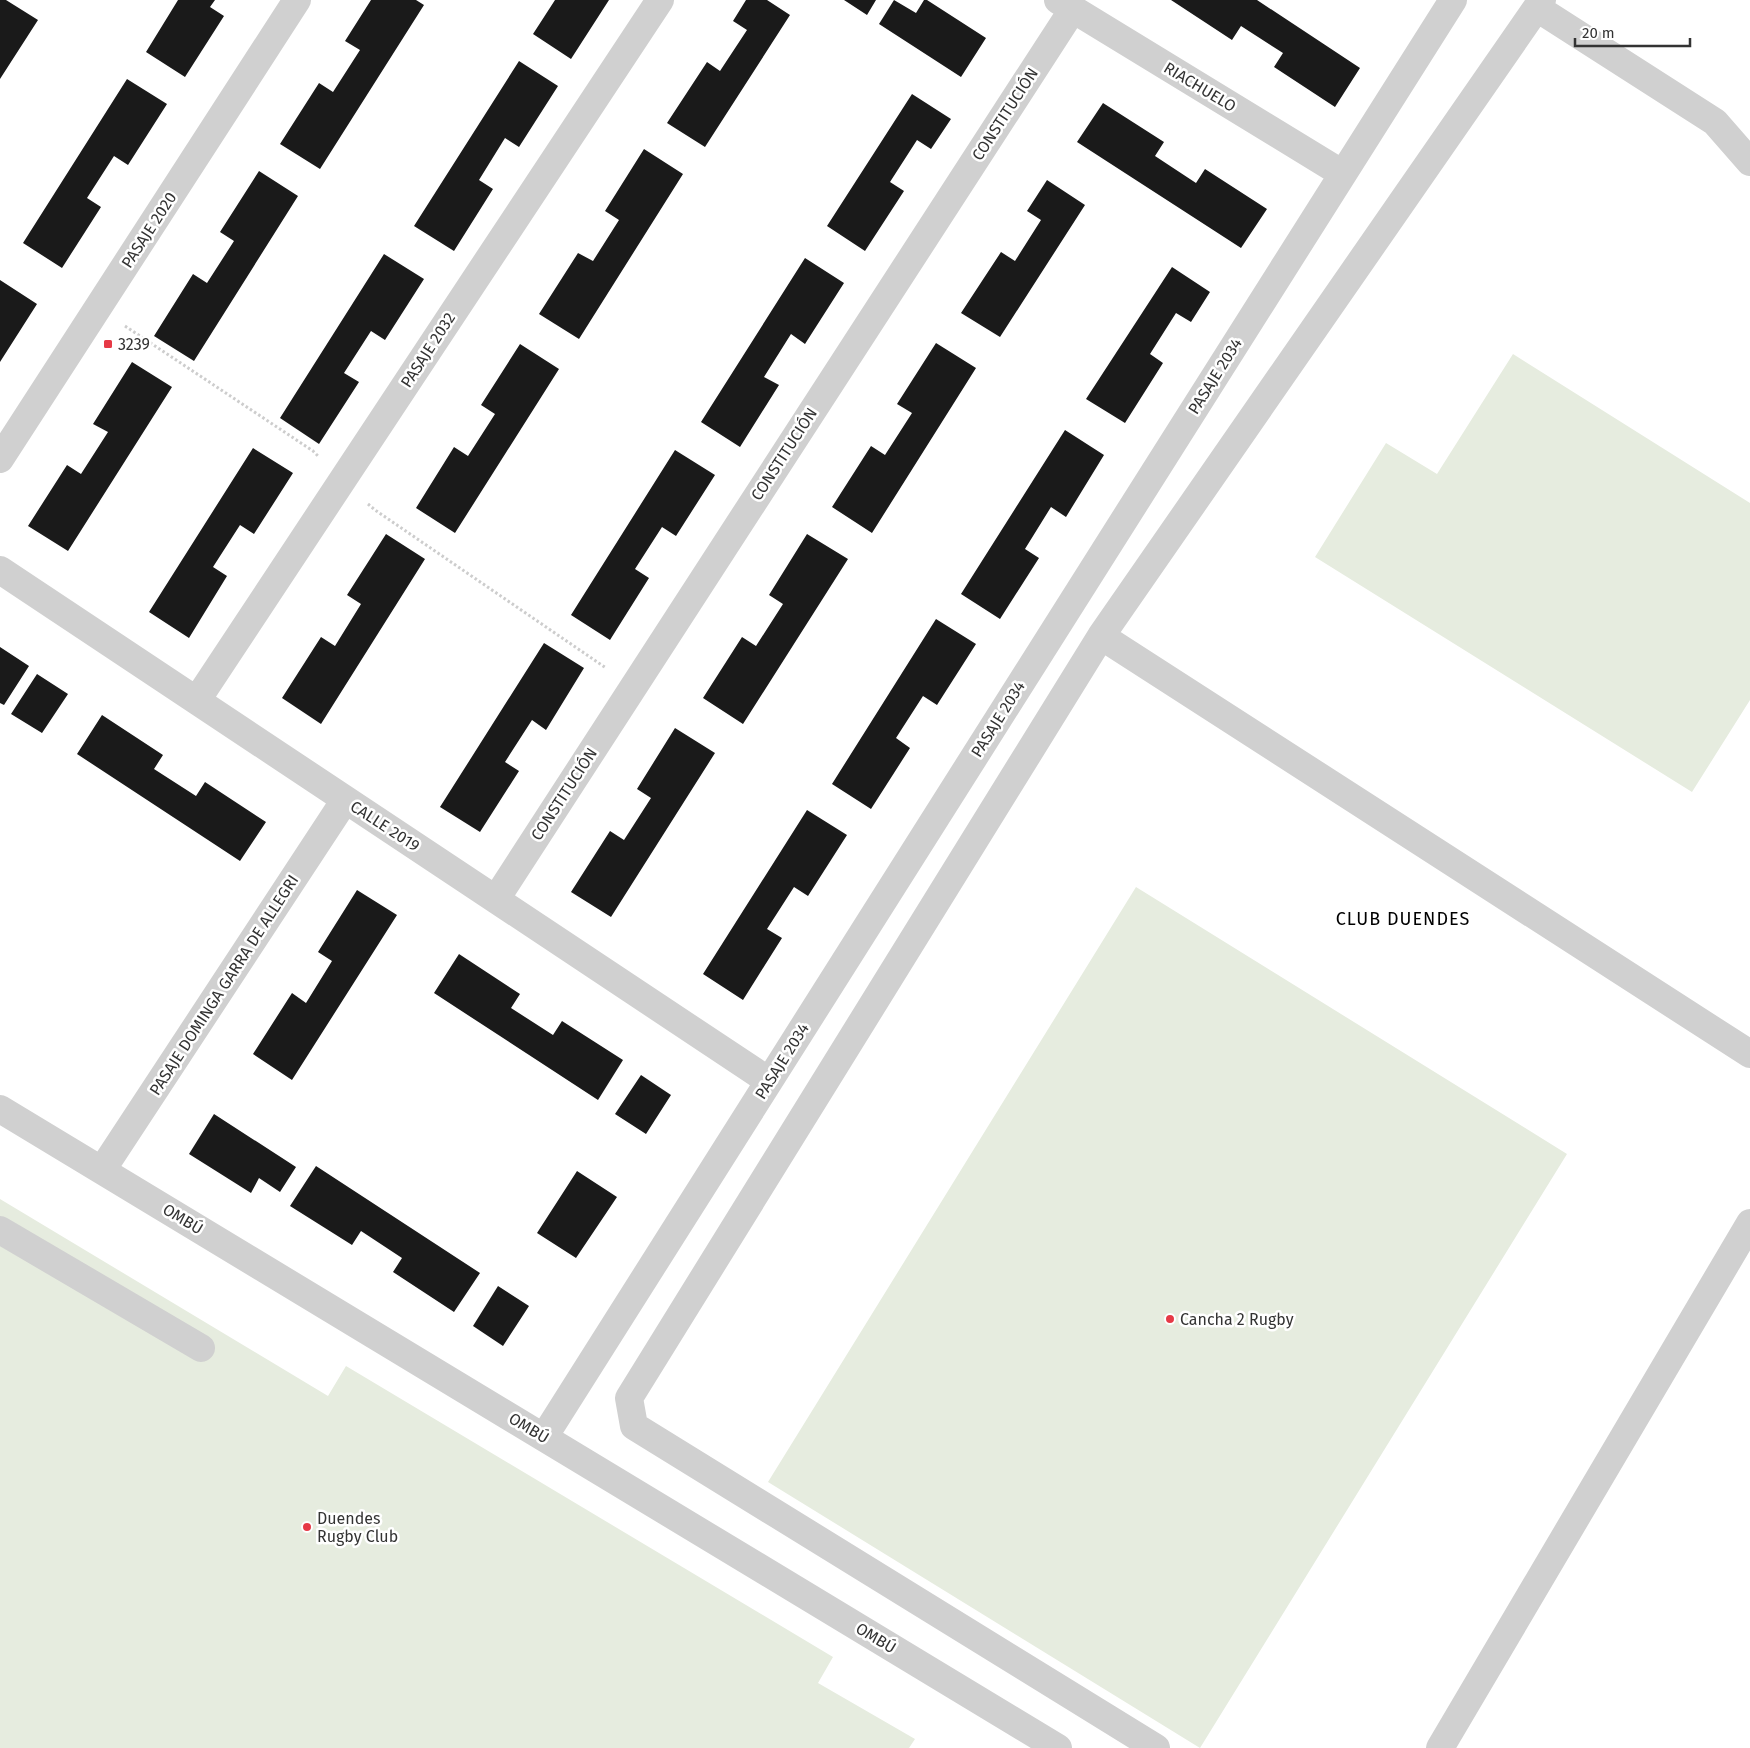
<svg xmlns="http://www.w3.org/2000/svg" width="1750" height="1748" viewBox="0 0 1750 1748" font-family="'Fira Sans',sans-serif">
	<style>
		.green { fill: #e6ecdf }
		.building { fill: #1a1a1a }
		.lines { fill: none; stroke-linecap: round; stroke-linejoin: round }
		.path { stroke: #cdcdcd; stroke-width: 3; stroke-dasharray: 2.5 2.5; stroke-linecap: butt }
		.minor { stroke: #d0d0d0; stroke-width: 28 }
		.poi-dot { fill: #e63946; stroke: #fff; stroke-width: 2 }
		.labels { text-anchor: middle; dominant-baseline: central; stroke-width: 5; stroke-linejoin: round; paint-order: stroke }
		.street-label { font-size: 16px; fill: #333; stroke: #fff }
		.poi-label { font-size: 16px; fill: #333; stroke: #fff; text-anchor: start }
		.neighbourhood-label { font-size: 18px; letter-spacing: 1px; fill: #000; stroke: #fff }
	</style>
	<rect width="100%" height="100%" fill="#fff"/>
	<path class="green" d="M1513,354L1750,503V700L1692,792L1315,557L1386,443L1437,474Z
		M1136,887L1567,1154L1200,1748L768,1482Z
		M0,1199L328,1396L346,1366L833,1657L818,1683L915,1739L909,1748H0Z"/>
	<path class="building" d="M0,0H6L38,20L0,79Z
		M178,0H215L210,7L224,16L185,77L146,52Z
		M371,0H416L424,5L320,169L280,144L319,83L333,92L360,50L345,41Z
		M555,0H609L571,59L533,34Z
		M746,0H767L790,15L705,147L667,123L707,62L720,71L747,30L733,21Z
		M844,0H876L867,15Z
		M894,0L916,13L924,0H927L986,38L961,77L879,24Z
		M1171,0H1257L1360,68L1335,107L1274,67L1283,53L1241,26L1232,40Z
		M519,61L558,86L519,147L505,138L479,180L493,189L454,251L414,226Z
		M127,79L167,104L128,165L114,156L87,198L101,207L62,268L23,243Z
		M912,94L951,119L931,149L917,140L890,182L904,191L865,251L827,226Z
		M1103,103L1164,142L1155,156L1196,183L1205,169L1267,209L1241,248L1077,142Z
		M644,149L683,174L579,339L539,314L578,253L593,261L619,220L605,211Z
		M259,171L298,196L194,361L154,336L193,274L207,283L234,241L220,232Z
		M1047,180L1085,205L1000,337L961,313L1001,252L1015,261L1041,220L1027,211Z
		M384,254L424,279L385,340L371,331L344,373L359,382L319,444L280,418Z
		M805,258L844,283L805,344L791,334L764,377L779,385L740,447L701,422Z
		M1172,267L1210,292L1191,322L1176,313L1150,354L1163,363L1125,423L1086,399Z
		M0,280L37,304L0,362Z
		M936,343L976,368L872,533L832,507L871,446L885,455L912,413L897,404Z
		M520,344L559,369L455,533L416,508L454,447L468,456L495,414L481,405Z
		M132,362L172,387L68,551L28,526L67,465L81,474L108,432L93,424Z
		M1065,430L1104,455L1066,517L1051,507L1025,549L1039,558L1000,619L961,594Z
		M253,448L293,473L254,534L240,525L213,567L227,576L189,638L149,612Z
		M675,450L715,475L676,536L662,527L635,569L649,578L610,640L571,615Z
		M386,534L425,559L321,724L282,698L321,637L335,646L361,604L347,595Z
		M807,534L848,559L743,724L703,698L742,637L756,646L783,604L769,595Z
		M936,619L976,644L937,705L923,696L896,738L910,748L871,809L832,784Z
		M544,643L584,668L546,730L532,720L505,762L519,771L480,832L440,807Z
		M0,647L29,666L4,705L0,703Z
		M37,674L68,694L42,733L11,714Z
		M102,715L163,755L154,769L196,796L205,782L266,822L240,861L77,754Z
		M675,728L715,753L611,917L571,892L610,831L624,840L651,798L637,789Z
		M807,810L847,835L808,896L794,887L767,929L782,938L743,1000L703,974Z
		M357,890L397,915L292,1080L253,1054L292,993L306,1003L332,961L318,952Z
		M459,954L520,994L511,1008L553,1035L562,1021L623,1060L598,1100L434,993Z
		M641,1075L671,1095L646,1134L615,1114Z
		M214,1114L296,1167L280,1192L259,1178L251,1193L189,1154Z
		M316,1166L480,1273L454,1312L393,1272L402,1258L361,1231L352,1245L290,1206Z
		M577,1171L617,1197L576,1258L537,1233Z
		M498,1286L529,1306L503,1346L473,1326Z"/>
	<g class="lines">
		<path class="path" d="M125,326L313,451L319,457
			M368,504L375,510L606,668"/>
		<path class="minor" d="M1058,0L1343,174
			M1537,8L1715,122L1750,162
			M0,459L297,0
			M0,570L769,1081
			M1101,636L1750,1054
			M197,700L660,0
			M496,899L1073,9
			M0,1109L1058,1748
			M102,1170L345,800
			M0,1230L201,1348
			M544,1437L1453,0
			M1156,1748L634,1426L629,1398L1101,636L1542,0
			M1440,1748L1750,1223"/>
	</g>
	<g class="poi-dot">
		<rect x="103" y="339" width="10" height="10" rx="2.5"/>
		<circle cx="1170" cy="1319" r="5"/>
		<circle cx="307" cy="1527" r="5"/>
	</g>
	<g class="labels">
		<g class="street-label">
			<text transform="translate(1200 87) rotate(31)">RIACHUELO</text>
			<text transform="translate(1005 114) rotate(-57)">CONSTITUCIÓN</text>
			<text transform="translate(149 230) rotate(-57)">PASAJE 2020</text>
			<text transform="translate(428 350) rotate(-57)">PASAJE 2032</text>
			<text transform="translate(1215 376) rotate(-58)">PASAJE 2034</text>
			<text transform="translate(784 454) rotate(-57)">CONSTITUCIÓN</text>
			<text transform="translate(998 719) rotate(-58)">PASAJE 2034</text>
			<text transform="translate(564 794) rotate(-57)">CONSTITUCIÓN</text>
			<text transform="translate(385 826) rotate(33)">CALLE 2019</text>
			<text transform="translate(224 985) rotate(-57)">PASAJE DOMINGA GARRA DE ALLEGRI</text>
			<text transform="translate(782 1061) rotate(-58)">PASAJE 2034</text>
			<text transform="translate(183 1219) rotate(31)">OMBÚ</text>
			<text transform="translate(529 1428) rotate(31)">OMBÚ</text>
			<text transform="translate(876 1638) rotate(31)">OMBÚ</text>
		</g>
		<g class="poi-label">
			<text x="118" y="344">3239</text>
			<text x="1180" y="1319">Cancha 2 Rugby</text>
			<text x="317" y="1518">Duendes<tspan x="317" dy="18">Rugby Club</tspan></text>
		</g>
		<g class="neighbourhood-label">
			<text x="1403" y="919">CLUB DUENDES</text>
		</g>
	</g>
	<path d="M1575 38v8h115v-8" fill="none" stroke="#333333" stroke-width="2.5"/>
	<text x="1582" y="38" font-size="15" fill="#333333" stroke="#ffffff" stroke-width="4" paint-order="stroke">20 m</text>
</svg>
